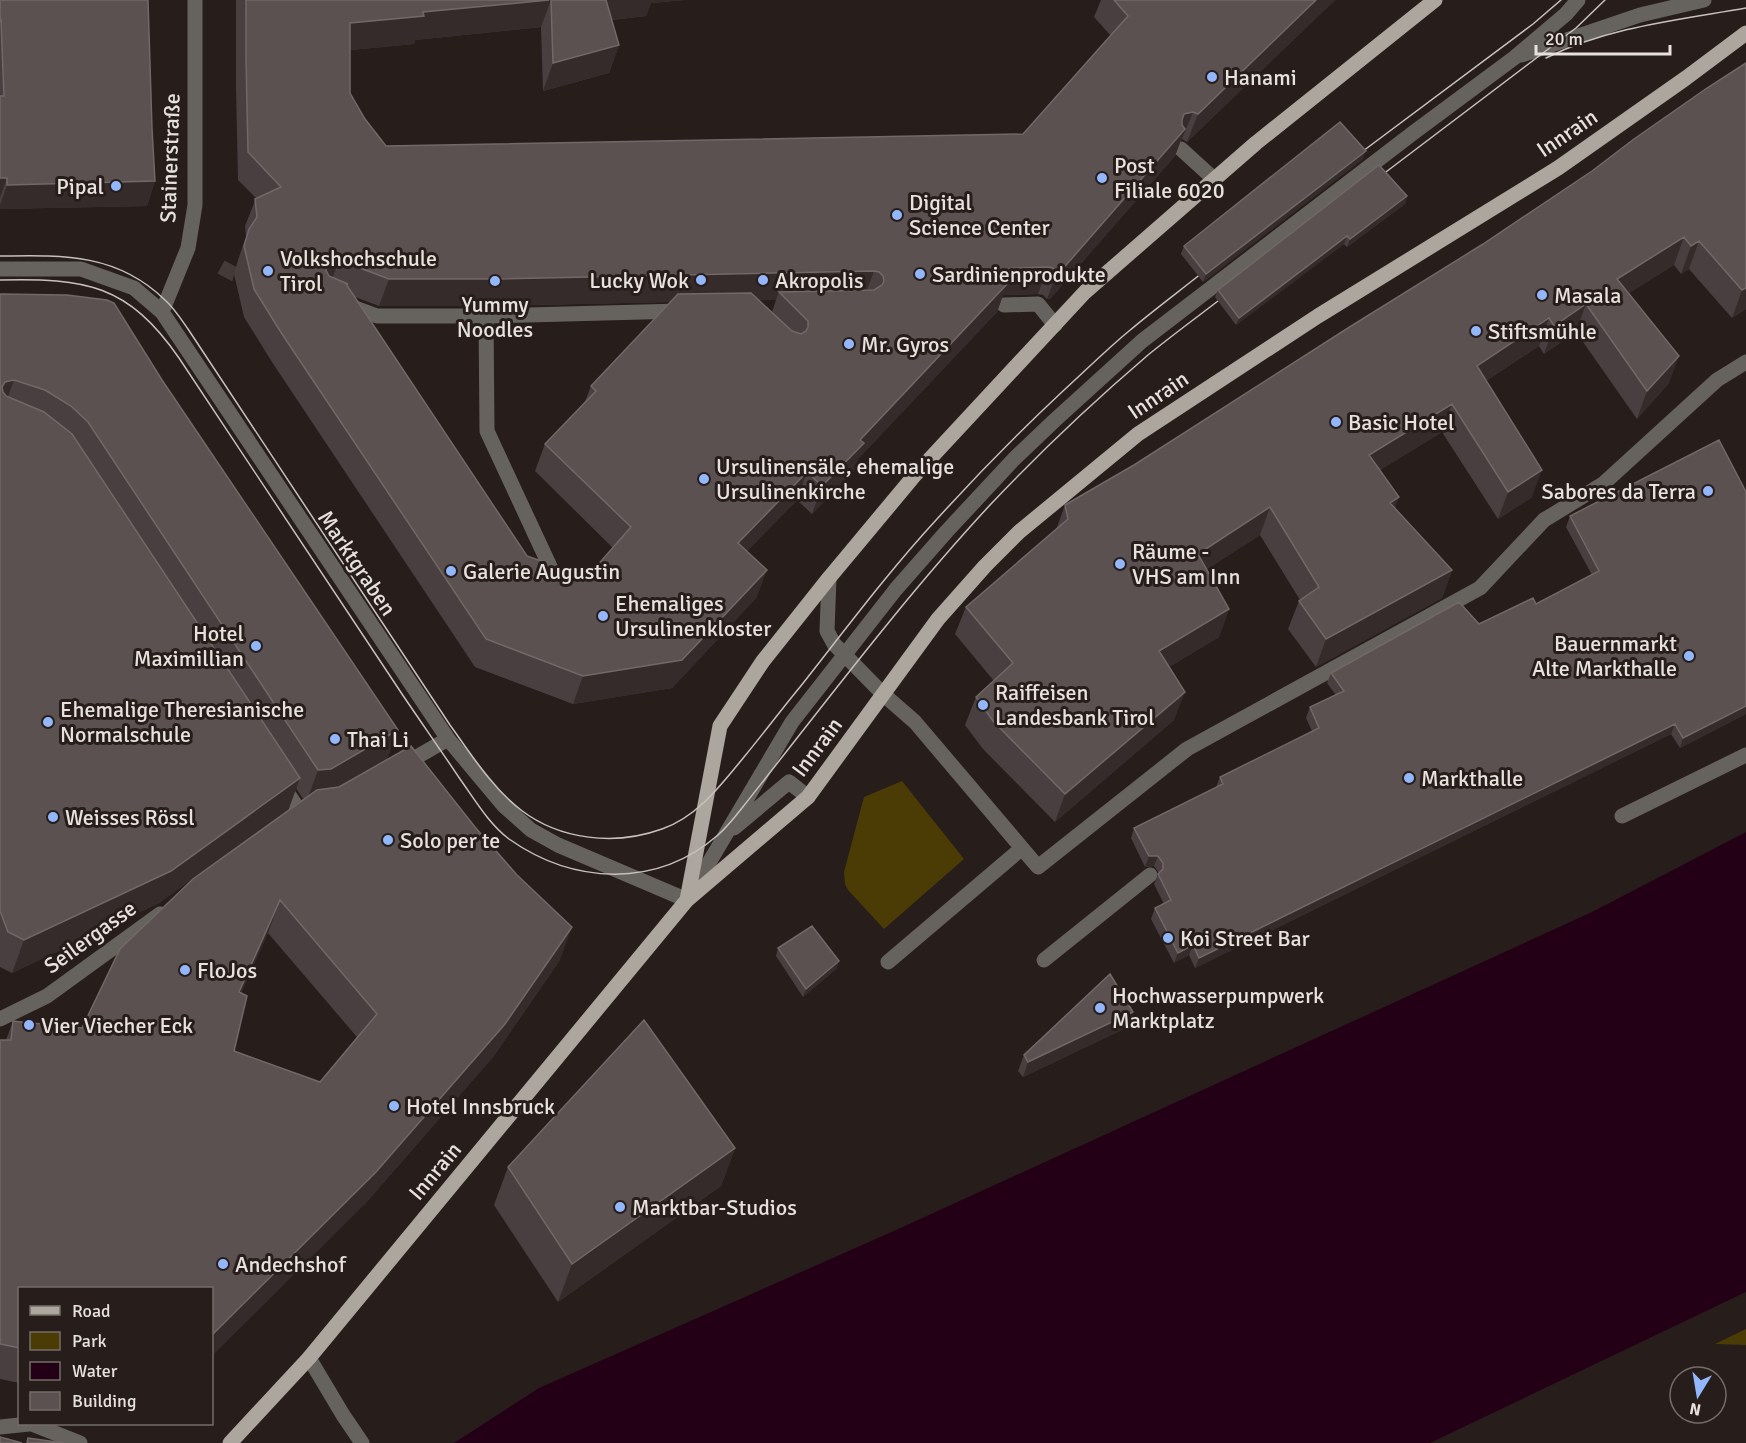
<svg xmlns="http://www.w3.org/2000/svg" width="1746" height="1443" viewBox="0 0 1746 1443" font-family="Signika,sans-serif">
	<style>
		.green { fill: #4a3c04 }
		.water { fill: #240017 }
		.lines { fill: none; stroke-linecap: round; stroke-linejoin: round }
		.minor-tunnel { stroke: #443b38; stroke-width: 15; stroke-dasharray: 15 8; stroke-linecap: butt }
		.minor { stroke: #66635f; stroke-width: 15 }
		.major { stroke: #ada69f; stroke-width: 15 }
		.tram { stroke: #c7c1be; stroke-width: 1.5 }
		.wall { fill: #4a3f40; fill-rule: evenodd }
		.shaded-wall { fill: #352b2a }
		.building { fill: #5b5151; stroke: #716867; stroke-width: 1.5; fill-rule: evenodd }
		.poi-dot { fill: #93b7fd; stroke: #271e1b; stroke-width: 2 }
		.labels { text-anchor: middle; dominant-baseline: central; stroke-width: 6; stroke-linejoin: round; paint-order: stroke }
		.poi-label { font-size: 22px; fill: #e8e2df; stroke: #271e1b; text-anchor: start }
		.street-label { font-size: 22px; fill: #e8e2df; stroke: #271e1b }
	</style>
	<rect width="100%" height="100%" fill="#271e1b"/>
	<path class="green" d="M902,781L964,859L884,929L848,890L845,884L844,872L864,797Z
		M1746,1329V1345L1715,1344Z"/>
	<path class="water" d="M1746,832V1292L1430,1443H454L539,1388L896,1230L1592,912Z"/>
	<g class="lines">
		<path class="minor-tunnel" d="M221,267L234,274L253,279"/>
		<path class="minor" d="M1522,55L1640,15L1704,0
			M1181,149L1214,179
			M0,269H81L134,288L162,312L448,739L504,806L531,830L558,845L687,900L792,722L896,589L947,531L1014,459L1055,420L1142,341L1413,133L1514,58L1566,14L1578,0
			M347,305L377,316H486L681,311
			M1004,305L1038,304L1055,325
			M162,312L188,248L195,205V0
			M486,316L487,431L553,573L547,592
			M829,578L827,631L834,644L883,694L915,722L1038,867L1187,749L1480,588L1544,520L1603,484L1717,380L1746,362
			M401,766L448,739
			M280,782L301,813
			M1622,816L1746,755
			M734,828L789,782L808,797
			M1044,960L1150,875
			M888,962L1021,849
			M0,1019L47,996L160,914
			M309,1358L343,1415L362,1443
			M32,1424L80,1443
			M0,1427L29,1424"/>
		<path class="major" d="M687,900L720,726L763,661L829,578L914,476L1085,292L1256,143L1435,0
			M230,1443L309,1358L687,900L808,797L938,619L985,566L1019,532L1138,434L1318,316L1558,168L1686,78L1746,33"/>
		<path class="tram" d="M1546,58C1608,27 1678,20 1746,8
			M1351,160L1533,24L1561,0
			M1374,181L1576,28L1605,0
			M0,256C62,255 117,253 165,300C174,308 181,319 188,329L450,725C471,754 492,788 521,810C560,840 615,846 662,829C697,817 721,785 744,757C763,734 781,710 800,687C845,630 888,572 937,519C977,475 1019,432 1063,391C1085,371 1106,350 1129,331C1156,308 1185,287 1212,265
			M0,280C85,278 128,284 179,358C254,471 329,584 404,697C423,725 442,752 460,779C475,800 489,824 509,839C573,884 656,889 718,835C727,827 735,817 742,808C823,706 901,601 990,505C1040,452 1093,402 1148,355C1175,333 1204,312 1231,291"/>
	</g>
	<path class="wall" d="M0,0L152,128L155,181L147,206L0,209Z
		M236,0H685L651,3L646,16L612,20L619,45L609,73L543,91L541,27L415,40L414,44L350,50V93L365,119L386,146L1023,134L1111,36L1094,17L1101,0H1335L1187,142L1182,139L1181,140L1175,156L1050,299H1047L1043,295L1038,294L1003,295L997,312L858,459L854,471L812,514L797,500L747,551L757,597L672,688L573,704L475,667L272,362L244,317L234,274L239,257L246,237L245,226L256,198L238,180L236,87ZM355,297L379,306H486L671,302L591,386L584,404L545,444L535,471L613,548L588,576L553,575L527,556ZM759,300H776L772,312Z
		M1707,88L1746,309L1732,318L1689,269L1681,274L1674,265L1629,293L1669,383L1637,419L1576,332L1544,354L1539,346L1486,381L1532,497L1498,519L1442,432L1380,470L1395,508L1452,570L1442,598L1316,667L1288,629L1299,601L1300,600L1260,535L1207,569L1229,609L1219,637L1169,667L1174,720L1055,822L983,749L965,725L976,697L994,681L955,634L966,607L1056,530L1065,505L1134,465L1483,244L1592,171Z
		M1363,159L1203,282L1181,254L1184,246Z
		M1407,196L1405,204L1347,247L1344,244L1236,325L1215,297L1218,290Z
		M0,294L388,759L560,960L493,1057L364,1205L20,1288V1383L0,1379V1040H6L13,1021L82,1028L192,879L159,903L12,973L0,967ZM296,788L303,799L288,810ZM268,933L357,1037L320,1082L234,1051L241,993Z
		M1746,492V714L1680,748L1671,734L1195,968L1189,955L1174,963L1151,919L1155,908L1164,904L1154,884L1159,873L1154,866L1145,867L1131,838L1134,828L1216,787L1220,777L1312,731L1306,718L1310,707L1336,695L1327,683L1331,673L1479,624L1536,604L1592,575L1566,527L1570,516Z
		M778,948L839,961L836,969L803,997L776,956Z
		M1133,1012L1128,1027L1023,1077L1018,1071L1024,1055Z
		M735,1148L721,1186L558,1302L494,1205L508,1167Z"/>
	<path class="shaded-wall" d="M551,0L541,27L415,40L414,44L340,51L350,23L423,12Z
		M602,0H685L651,3L646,16L594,22Z
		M1316,0H1335L1187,142L1198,114Z
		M619,45L609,73L543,91L553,63Z
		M1193,112L1182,139L1181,140L1175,156L1050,299H1047L1057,272L1182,120L1184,114Z
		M1366,151L1363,159L1203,282L1206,274Z
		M0,178H7L0,198Z
		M155,181L147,206L0,209V205L7,185Z
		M1407,196L1405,204L1347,247L1350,239Z
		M1347,236L1344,244L1236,325L1239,318Z
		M1684,237L1674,265L1607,307L1617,279Z
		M1699,241L1689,269L1681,274L1691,246Z
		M339,260L329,288L320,289L327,265L330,261Z
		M1048,267L1038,294L1003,295L997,312L858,459L854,471L812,514L822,486L860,440L1009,269L1014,268Z
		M874,271L864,298L779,292L776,300L486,306H379L389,279Z
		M1746,288V309L1732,318L1742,290Z
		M1586,304L1576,332L1544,354L1554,326Z
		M1549,318L1539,346L1466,394L1477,366Z
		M1679,356L1669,383L1637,419L1647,391Z
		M14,380L2,413V387L5,382Z
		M1452,404L1442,432L1359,483L1369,455Z
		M1542,470L1532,497L1498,519L1508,492Z
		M807,472L797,500L728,571L738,543Z
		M1399,497L1389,525L1390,503Z
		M1270,507L1260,535L1188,581L1198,554Z
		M767,570L757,597L672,688L573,704L583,676Z
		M1452,570L1442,598L1316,667L1326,639Z
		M1229,609L1219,637L1149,679L1159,651Z
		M1185,692L1174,720L1055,822L1065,794Z
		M1746,706V714L1680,748L1683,738Z
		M1675,724L1671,734L1195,968L1199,958Z
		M398,730L386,763L306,803L318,770Z
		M300,778L288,811L159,903L12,973L24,940Z
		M1149,856H1158L1154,866L1145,867Z
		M280,900L268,933L227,1025L239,992Z
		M572,927L560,960L493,1057L364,1205L212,1356V1335Z
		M1193,945L1189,955L1174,963L1178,953Z
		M839,961L836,969L803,997L806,989Z
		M1133,1012L1128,1027L1023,1077L1028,1062Z
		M735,1148L721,1186L558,1302L572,1264Z"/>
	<path class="building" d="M0,0H148L152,128L155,181L7,185V178H0V96H4L1,20L0,21Z
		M246,0H549L423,12L424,16L350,23V93L365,119L386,146L1023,134L1128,16L1114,0H1316L1198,114L1193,112L1184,114L1182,120V125L1185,129L1060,272H1057L1053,268L1048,267L1014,268L1009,269L1004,277L1007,284L860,440L864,443L822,486L807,472L738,543L767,570L682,660L583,676L486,639L282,334L254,289L244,246L249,229L257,217L255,199L281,187L248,152L246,59ZM339,260L389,279H496L874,271L879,272L883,276L884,281L882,285L874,290L779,292L808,321V327L806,331L801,334L792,331L751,293L678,294L591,386L596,391L545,444L631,527L588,576L565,569L562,573L553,575L548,571L547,563L527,556L346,284H348L329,276L326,270L327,265L330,261Z
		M551,0H606L619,45L553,63Z
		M1746,63V288L1742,290L1699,241L1691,246L1684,237L1617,279L1679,356L1647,391L1586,304L1554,326L1549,318L1477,366L1542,470L1508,492L1452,404L1369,455L1399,497L1390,503L1452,570L1326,639L1299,601L1319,587L1270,507L1198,554L1229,609L1159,651L1185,692L1065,794L993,721L976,697L1013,663L966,607L1068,519L1065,505L1134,465L1348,328L1483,244L1592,171L1634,139L1707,88Z
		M1340,122L1366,151L1206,274L1184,246Z
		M1379,165L1407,196L1350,239L1347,236L1239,318L1218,290Z
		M0,294L67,295L107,300L114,303L162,380L398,730L331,769L318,770L88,422L71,406L45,390L14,380L5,382L2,387L3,392L6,396L44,412L72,434L300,778L171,871L24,940L8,932L0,911Z
		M1719,440L1746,492V706L1683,738L1675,724L1199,958L1193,945L1178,953L1155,908L1171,900L1158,874L1163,869V863L1158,856H1149L1134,828L1223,784L1220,777L1319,728L1310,707L1344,691L1331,673L1459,602L1479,624L1533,598L1536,604L1599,571L1570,516Z
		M411,746L475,827L517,875L572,927L505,1024L376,1172L212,1335V1288H20V1348L0,1344V1040H11L13,1021L82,1028L120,949L193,879L317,790L339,787ZM280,900L377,1014L320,1082L234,1051L247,996L239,992Z
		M812,926L839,961L806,989L778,948Z
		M1110,974L1133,1012L1028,1062L1024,1055Z
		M644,1020L735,1148L572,1264L508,1167Z
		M0,1437L22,1443H0Z
		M28,1438L64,1443H27Z"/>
	<g class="poi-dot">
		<circle cx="1212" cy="77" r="6"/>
		<circle cx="1102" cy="178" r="6"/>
		<circle cx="116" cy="186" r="6"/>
		<circle cx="897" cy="215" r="6"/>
		<circle cx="268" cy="271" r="6"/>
		<circle cx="920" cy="274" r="6"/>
		<circle cx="701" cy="280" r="6"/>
		<circle cx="763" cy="280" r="6"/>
		<circle cx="495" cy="281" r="6"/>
		<circle cx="1542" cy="295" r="6"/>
		<circle cx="1476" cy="331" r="6"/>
		<circle cx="849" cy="344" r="6"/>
		<circle cx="1336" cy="422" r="6"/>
		<circle cx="704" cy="479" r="6"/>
		<circle cx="1708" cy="491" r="6"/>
		<circle cx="1120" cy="564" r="6"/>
		<circle cx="451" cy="571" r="6"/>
		<circle cx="603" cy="616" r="6"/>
		<circle cx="256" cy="646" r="6"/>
		<circle cx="1689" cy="656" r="6"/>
		<circle cx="983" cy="705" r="6"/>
		<circle cx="48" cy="722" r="6"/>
		<circle cx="335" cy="739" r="6"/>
		<circle cx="1409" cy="778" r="6"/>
		<circle cx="53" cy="817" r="6"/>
		<circle cx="388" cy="840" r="6"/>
		<circle cx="1168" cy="938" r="6"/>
		<circle cx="185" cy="970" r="6"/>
		<circle cx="1100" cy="1008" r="6"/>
		<circle cx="29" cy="1025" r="6"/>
		<circle cx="394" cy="1106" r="6"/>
		<circle cx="620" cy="1207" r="6"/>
		<circle cx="223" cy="1264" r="6"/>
	</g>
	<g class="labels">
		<g class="poi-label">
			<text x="1224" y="77">Hanami</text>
			<text x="1114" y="165">Post<tspan x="1114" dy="25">Filiale 6020</tspan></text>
			<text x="104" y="186" text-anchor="end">Pipal</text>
			<text x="909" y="202">Digital<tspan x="909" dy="25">Science Center</tspan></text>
			<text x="280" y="258">Volkshochschule<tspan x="280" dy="25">Tirol</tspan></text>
			<text x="932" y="274">Sardinienprodukte</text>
			<text x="689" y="280" text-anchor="end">Lucky Wok</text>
			<text x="775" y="280">Akropolis</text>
			<text x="1554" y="295">Masala</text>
			<text x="495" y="304" text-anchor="middle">Yummy<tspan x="495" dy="25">Noodles</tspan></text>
			<text x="1488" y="331">Stiftsmühle</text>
			<text x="861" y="344">Mr. Gyros</text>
			<text x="1348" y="422">Basic Hotel</text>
			<text x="716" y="466">Ursulinensäle, ehemalige<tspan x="716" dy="25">Ursulinenkirche</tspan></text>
			<text x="1696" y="491" text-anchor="end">Sabores da Terra</text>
			<text x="1132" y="551">Räume -<tspan x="1132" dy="25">VHS am Inn</tspan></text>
			<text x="463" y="571">Galerie Augustin</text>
			<text x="615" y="603">Ehemaliges<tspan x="615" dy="25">Ursulinenkloster</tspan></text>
			<text x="244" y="633" text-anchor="end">Hotel<tspan x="244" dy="25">Maximillian</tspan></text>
			<text x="1677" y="643" text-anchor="end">Bauernmarkt<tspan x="1677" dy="25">Alte Markthalle</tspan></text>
			<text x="995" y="692">Raiffeisen<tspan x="995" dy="25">Landesbank Tirol</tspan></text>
			<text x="60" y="709">Ehemalige Theresianische<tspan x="60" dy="25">Normalschule</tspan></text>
			<text x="347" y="739">Thai Li</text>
			<text x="1421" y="778">Markthalle</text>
			<text x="65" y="817">Weisses Rössl</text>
			<text x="400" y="840">Solo per te</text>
			<text x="1180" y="938">Koi Street Bar</text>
			<text x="197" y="970">FloJos</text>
			<text x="1112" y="995">Hochwasserpumpwerk<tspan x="1112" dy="25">Marktplatz</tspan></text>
			<text x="41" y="1025">Vier Viecher Eck</text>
			<text x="406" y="1106">Hotel Innsbruck</text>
			<text x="632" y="1207">Marktbar-Studios</text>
			<text x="235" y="1264">Andechshof</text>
		</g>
		<g class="street-label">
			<text transform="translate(1567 133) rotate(-34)">Innrain</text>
			<text transform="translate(170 158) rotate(-88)">Stainerstraße</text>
			<text transform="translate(1158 395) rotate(-34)">Innrain</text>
			<text transform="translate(357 563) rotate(56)">Marktgraben</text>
			<text transform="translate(817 747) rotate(-53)">Innrain</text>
			<text transform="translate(90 937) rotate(-36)">Seilergasse</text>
			<text transform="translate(435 1171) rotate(-50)">Innrain</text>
		</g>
	</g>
	<rect x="18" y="1287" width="195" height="138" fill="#271e1b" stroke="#746c69" stroke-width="1.5"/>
	<rect x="30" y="1306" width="30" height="9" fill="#ada69f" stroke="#746c69" stroke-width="1.5"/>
	<text x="72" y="1317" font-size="18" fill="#e8e2df">Road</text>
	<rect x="30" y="1332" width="30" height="18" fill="#4a3c04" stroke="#746c69" stroke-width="1.5"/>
	<text x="72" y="1347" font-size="18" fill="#e8e2df">Park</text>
	<rect x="30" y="1362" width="30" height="18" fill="#240017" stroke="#746c69" stroke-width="1.5"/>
	<text x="72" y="1377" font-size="18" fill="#e8e2df">Water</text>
	<rect x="30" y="1392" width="30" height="18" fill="#5b5151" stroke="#746c69" stroke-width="1.5"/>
	<text x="72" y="1407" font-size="18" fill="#e8e2df">Building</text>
	<g transform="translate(1698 1395) rotate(191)"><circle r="28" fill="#271e1b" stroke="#746c69" stroke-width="1.5"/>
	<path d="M0-4.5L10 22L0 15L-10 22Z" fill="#93b7fd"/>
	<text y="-9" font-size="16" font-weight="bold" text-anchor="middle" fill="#e8e2df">N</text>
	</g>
	<path d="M1536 45v9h134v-9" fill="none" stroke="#e8e2df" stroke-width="3"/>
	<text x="1545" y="45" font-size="18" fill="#e8e2df" stroke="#271e1b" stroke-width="4.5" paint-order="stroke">20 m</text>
</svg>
